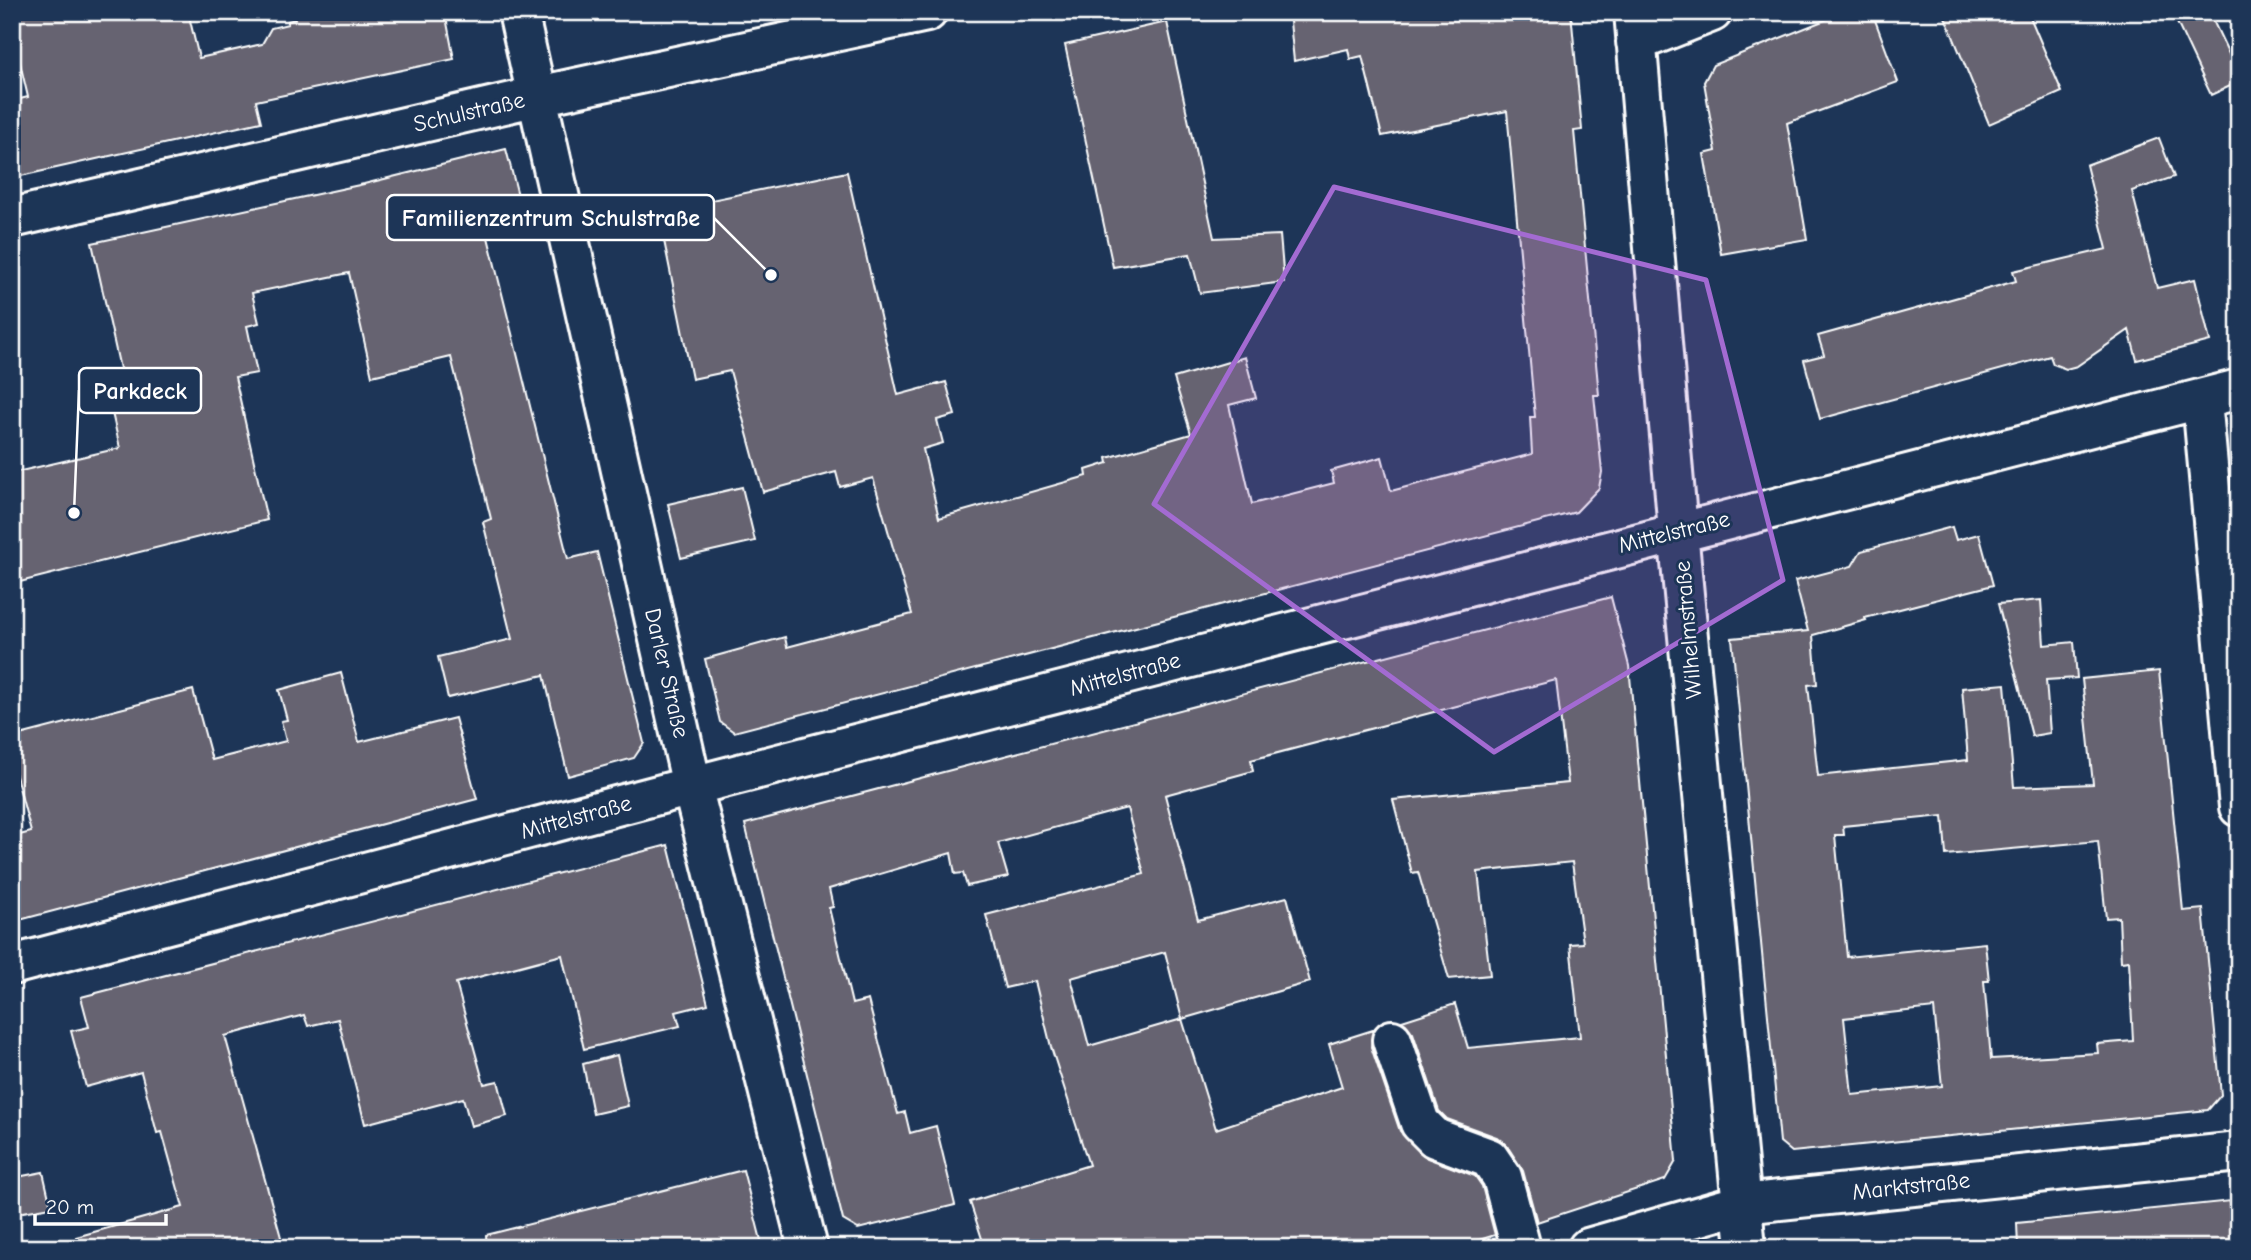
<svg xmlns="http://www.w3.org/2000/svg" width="2251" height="1260" viewBox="0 0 2251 1260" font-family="'Comic Neue',sans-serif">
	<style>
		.building { fill: #666471; stroke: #fff; stroke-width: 2; fill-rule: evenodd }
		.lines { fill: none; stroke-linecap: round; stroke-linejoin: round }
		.minor-casing { stroke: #fff; stroke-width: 44 }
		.minor { stroke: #1d3557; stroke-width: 38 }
		.marked { fill: #a36bd2; fill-opacity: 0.2; stroke: #a36bd2; stroke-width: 5; stroke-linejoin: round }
		.labels { text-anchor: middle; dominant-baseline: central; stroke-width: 6; stroke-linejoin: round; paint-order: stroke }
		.street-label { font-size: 23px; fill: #fff; stroke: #1d3557 }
		.leader { fill: none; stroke: #fff; stroke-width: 2.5 }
		.callout-dot { fill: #fff; stroke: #1d3557; stroke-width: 2.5 }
		.callout { fill: #1d3557; stroke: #fff; stroke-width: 2.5 }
		.callout-label { font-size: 24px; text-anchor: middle; font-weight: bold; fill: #fff }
	</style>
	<rect width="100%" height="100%" fill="#1d3557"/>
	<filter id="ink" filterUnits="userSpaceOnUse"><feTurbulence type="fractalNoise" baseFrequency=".0143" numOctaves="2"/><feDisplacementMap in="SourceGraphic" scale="14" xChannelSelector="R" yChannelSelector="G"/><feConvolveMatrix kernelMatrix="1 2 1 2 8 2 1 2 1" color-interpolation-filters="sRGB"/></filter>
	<g filter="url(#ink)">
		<path class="building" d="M12,12H188L199,58L262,44L271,28L288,24V21L295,19L293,12H445L454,59L256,101L261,122L12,178V101L28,97L12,29Z
			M1289,12H1571L1582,130L1574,131L1599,395H1594L1602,472L1599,488L1576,512L734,732L720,722L705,659L785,637L787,647L912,614L873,478L840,487L836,472L763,492L730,371L692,379L658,211L847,172L898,395L946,382L955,415L937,420L943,443L923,449L939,518L1087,476L1086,470L1108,463L1107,458L1191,434L1174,378L1245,357L1256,398L1229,405L1252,504L1334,483L1331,471L1382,457L1391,491L1532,454L1530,417H1535L1507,111L1382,136L1362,56L1350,59L1348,49L1294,61Z
			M1845,12H1872L1898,82L1787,123L1807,239L1721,254L1704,154L1716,151L1704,82L1713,65Z
			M1943,12H2028L2062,92L1989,124Z
			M2172,12H2209L2239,75V82L2211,95Z
			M1167,22L1214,238L1280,235L1284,282L1200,293L1190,254L1113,267L1065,45Z
			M2159,138L2174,177L2132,191L2157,288L2195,279L2210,341L2137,360L2129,330L2077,366L2066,369L2053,364L2050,356L1820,419L1804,360L1824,355L1818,336L2016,281L2013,271L2107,249L2086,165Z
			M506,149L522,211L484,221L568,559L597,552L644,743L634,758L568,776L544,675L448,698L438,657L512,639L483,522L491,519L451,357L372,376L349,273L252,293L259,323L247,326L257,373L235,377L267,520L12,584V473L120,448L106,386L123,382L92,243L364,184Z
			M742,487L755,541L681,558L668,504Z
			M1952,527L1956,540L1979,534L1993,585L1865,618L1866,620L1813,635L1817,684L1808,685L1818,776L1968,760L1962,688L2005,684L2014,787L2093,784L2082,679L2159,671L2183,911L2203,909L2221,1095L2208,1110L1792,1152L1780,1142L1732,638L1808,631L1795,581L1852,566L1861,551ZM1943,816L1946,855L2098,841L2106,918L2119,917L2121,962L2129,961L2133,1041L2097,1044L2098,1053L1991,1059L1984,981H1989L1985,943L1847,957L1835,835H1844L1843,826ZM1934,1008L1942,1086L1852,1095L1844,1018Z
			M1611,597L1629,666L1676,1161L1665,1180L1537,1222L1523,1171L1507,1146L1497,1137L1447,1119L1439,1111L1413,1033L1402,1021L1455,1004L1468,1048L1580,1037L1570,944L1583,943L1572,862L1478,872L1490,975L1449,979L1418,872L1412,873L1393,800L1568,783L1556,680L1251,760L1253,771L1165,795L1198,920L1287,897L1310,982L1182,1019L1216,1129L1342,1087L1329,1044L1373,1030L1371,1047L1400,1131L1427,1158L1475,1176L1482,1186L1495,1235L1454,1248H985L970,1202L1089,1165L1051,1047L1035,981L1005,988L986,915L1144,874L1127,808L998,843L1008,877L967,886L963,873L955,874L951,853L829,889L833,907L829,908L852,1004L868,1000L898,1114L905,1112L910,1133L936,1126L955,1205L858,1229L843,1220L745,824ZM1165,952L1182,1019L1089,1046L1071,978Z
			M2041,600L2044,645L2074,642L2077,678L2046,680L2050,733L2032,736L1998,604Z
			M341,673L359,742L455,718L477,799L12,922V837L31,832L12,761V737L193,690L212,760L286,741L281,721L287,720L279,690Z
			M668,845L708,1004L676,1012L680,1026L584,1049L562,955L456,983L484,1084L498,1081L507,1116L471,1126L463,1098L365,1124L338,1019L308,1026L304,1015L225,1036L284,1248H77L76,1237L183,1207L162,1132L157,1133L141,1072L86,1087L71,1031L89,1027L81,997Z
			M617,1055L628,1106L593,1114L583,1064Z
			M743,1170L763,1248H487L486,1235Z
			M43,1172L51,1207L12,1214V1178Z
			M2231,1201L2235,1248H2018L2017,1223Z"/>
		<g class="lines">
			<defs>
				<path id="minor" d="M518,12L692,786L808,1248
					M1634,12L1678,531L1746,1248
					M1636,42L1712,12
					M12,218L538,96L927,12
					M2202,400L2239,807
					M12,965L692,786L2239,389
					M1392,1040L1420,1123L1435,1138L1489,1158L1502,1177L1521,1248
					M1588,1248L1742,1204L2239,1152"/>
			</defs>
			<use href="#minor" class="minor-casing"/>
			<use href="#minor" class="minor"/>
		</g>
	</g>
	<path class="marked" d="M1334,187L1706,280L1783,580L1494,752L1154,504Z"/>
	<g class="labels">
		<g class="street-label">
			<text transform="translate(469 112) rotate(-13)">Schulstraße</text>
			<text transform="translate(1674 532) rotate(-14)">Mittelstraße</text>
			<text transform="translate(1688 630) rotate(-95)">Wilhelmstraße</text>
			<text transform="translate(667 673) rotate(77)">Darler Straße</text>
			<text transform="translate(1125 674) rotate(-15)">Mittelstraße</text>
			<text transform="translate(576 817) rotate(-15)">Mittelstraße</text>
			<text transform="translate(1911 1186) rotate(-6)">Marktstraße</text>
		</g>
	</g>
	<path class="leader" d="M771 275L714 218M74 513L79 390"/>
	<g class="callout-dot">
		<circle cx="771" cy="275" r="7"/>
		<circle cx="74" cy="513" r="7"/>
	</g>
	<g class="callout">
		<rect x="387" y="195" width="327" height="45" rx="7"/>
		<rect x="79" y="368" width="122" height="45" rx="7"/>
	</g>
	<g class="callout-label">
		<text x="551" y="226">Familienzentrum Schulstraße</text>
		<text x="140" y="399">Parkdeck</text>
	</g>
	<rect width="2251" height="1260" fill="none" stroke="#1d3557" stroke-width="42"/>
	<rect x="21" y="21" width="2209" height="1218" fill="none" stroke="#fff" stroke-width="2.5" filter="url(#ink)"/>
	<path d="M35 1214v10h131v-10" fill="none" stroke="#ffffff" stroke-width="3.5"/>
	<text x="46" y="1214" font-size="21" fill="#ffffff" stroke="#1d3557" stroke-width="5" paint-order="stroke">20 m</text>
</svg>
